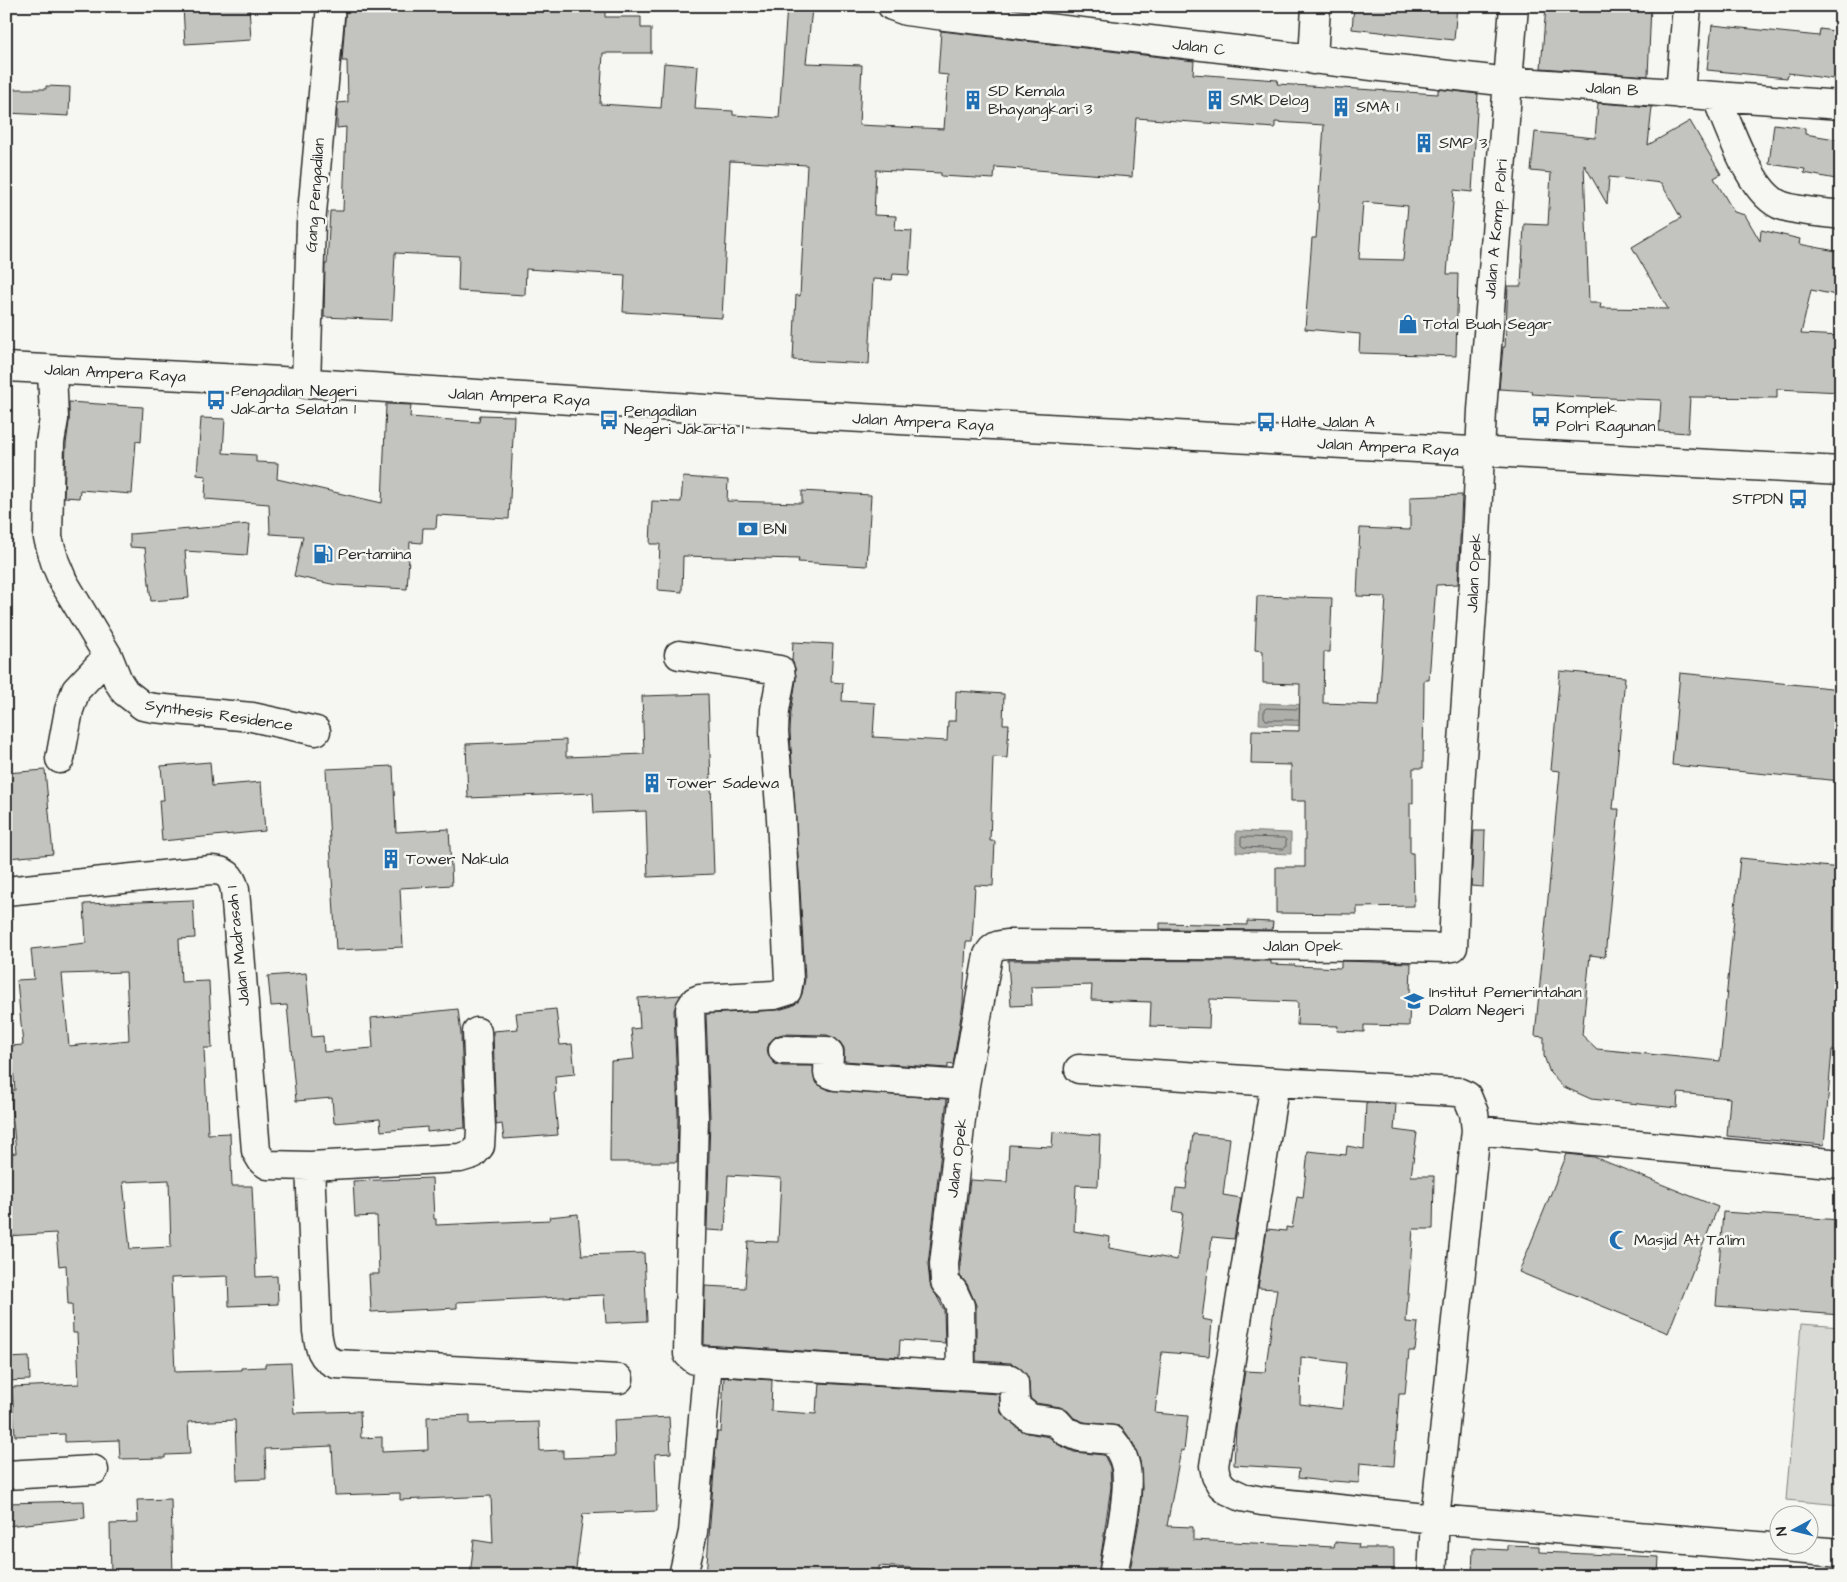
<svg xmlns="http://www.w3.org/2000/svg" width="1847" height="1582" viewBox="0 0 1847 1582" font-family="'Architects Daughter',sans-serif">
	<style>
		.green { fill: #d9d9d5; stroke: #828280 }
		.water { fill: #aeaeab; stroke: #7a7a78 }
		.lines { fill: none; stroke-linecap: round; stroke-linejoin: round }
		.shore { stroke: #5f5f5e; stroke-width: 1 }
		.building { fill: #c3c3c0; stroke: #2b2b2b; fill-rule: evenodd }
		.street-casing { stroke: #2b2b2b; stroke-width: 31 }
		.secondary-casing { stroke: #2b2b2b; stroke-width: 31 }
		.street { stroke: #f6f6f2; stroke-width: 28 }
		.secondary { stroke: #f6f6f2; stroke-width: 28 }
		.labels { text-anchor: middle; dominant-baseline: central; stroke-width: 5; stroke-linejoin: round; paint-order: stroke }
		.street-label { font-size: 16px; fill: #2b2b2b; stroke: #f6f6f2 }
		.poi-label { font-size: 16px; fill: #2b2b2b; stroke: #f6f6f2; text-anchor: start }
	</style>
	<rect width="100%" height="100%" fill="#f6f6f2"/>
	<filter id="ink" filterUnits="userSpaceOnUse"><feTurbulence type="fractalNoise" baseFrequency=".02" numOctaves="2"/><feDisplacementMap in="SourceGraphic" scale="10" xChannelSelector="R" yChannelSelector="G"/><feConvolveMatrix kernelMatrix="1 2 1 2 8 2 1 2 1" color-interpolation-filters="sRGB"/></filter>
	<g filter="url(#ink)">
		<path class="green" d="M1801,1324L1841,1327V1505L1786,1500Z"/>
		<path class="water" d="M1260,703L1314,705V726L1259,724Z
			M1236,831L1291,833V854L1236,852Z"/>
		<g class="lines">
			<path class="shore" d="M1298,720H1266L1264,717V710L1266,708L1298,709
				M1243,837L1284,838L1286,840V847L1283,849L1243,847L1241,845V838Z"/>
		</g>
		<path class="building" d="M183,6H249L251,40L185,44Z
			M346,6H605V17H641V28H651V53H603L600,104L661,108L664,63L698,66L695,109L733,111V115L779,118L787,6L812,9L806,63L862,65L859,125L944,129L948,75L938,74L941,31L1194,61L1193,74L1278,80L1277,84L1438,94V89L1478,94L1472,192L1454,190L1447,274H1458L1456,356L1359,353L1360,334L1305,329L1312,238H1316L1324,125L1275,122V128L1136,118L1132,177L995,167L994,179L941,176V173L876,170L874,215L896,216L895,230L912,231L909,275L893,274L892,280L873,279L869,364L793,360L796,295L800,296L807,165L730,161L722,318L623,312L625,275L526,269L525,295L458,291L459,256L395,253L392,320L324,317L325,264H327L330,211H343L346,127L337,128V111L338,103L348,102L347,61H342ZM1363,202L1408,206L1403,260L1359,259Z
			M1354,6H1457L1454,40L1352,29Z
			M1546,6H1651L1648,76L1541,68Z
			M1712,25L1819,36L1820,29L1841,32V80L1788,73L1787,78L1707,70Z
			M46,86L70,87L69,116L6,113V89H46Z
			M1598,103L1652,107L1648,145L1690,121L1721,174L1714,178L1734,212L1745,215L1760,241L1761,230L1800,239L1799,244L1841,252V296L1811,290L1801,334L1841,336V392L1777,389V398L1690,397L1688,433L1659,431L1661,400L1579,397L1532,394L1533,391L1499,389L1503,347H1505L1508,286H1521L1524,224L1548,225L1551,173L1531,171L1535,132L1595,138ZM1584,164L1607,204L1609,177L1661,183L1681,218L1632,247L1668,309L1600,308L1601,303H1589Z
			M1774,124L1805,128V134L1841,140V180L1804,173L1805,169L1769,164Z
			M69,402L143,407L141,442L136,441L132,494L80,490L79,498L64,497L66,444L69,422Z
			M386,404L411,405L410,417L479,422L480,415L514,416L509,519L437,515L436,528H423L422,543L410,542L407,589L336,585L294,576L303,536L270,534L269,504L205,499L206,476L197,475L201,418L225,419L223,453L256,455V462L278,463L277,479L382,503Z
			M683,477L728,480L727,501L802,503V491L871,495L867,566L798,562L799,559L683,556L682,592L658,590L660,544H650L652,501L681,502Z
			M1462,495L1458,584L1436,585L1429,680H1424L1423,768H1413V803H1410V853H1413L1414,906L1357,907V914L1276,913V867H1305V801H1291V765L1251,764L1252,730L1299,731L1300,684L1263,683V651L1255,650L1257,596L1332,598L1330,652H1324L1323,703L1379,705L1386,597L1357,596L1360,528L1410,530V497Z
			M250,524L247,555L185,551L189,598L151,601L145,548L130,547V534Z
			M793,642L833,644L831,682L843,683L842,701L875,703L873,737L947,741L948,721H955L956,691L1004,694L1003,724H1009L1007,758L993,757L990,841H995L993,886L975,885L972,942H966L963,1004L953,1065L948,1064V1068L844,1061V1048L840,1042L827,1035L783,1034L776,1036L770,1042L767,1049L769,1057L775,1064L783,1066H813L815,1082L829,1090L947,1099L928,1265L930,1283L944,1310L945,1343L900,1340L899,1357L704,1345L705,1286L745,1288L748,1241L778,1242L781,1178L728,1175L725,1231L707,1230L710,1117L706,1014L778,1010L792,1006L798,1002L802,994L805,979L800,889L790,732L791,712L796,680L795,668L792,661Z
			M1560,671L1625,677L1613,809H1619L1605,957L1590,955L1582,1035L1597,1049L1720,1061L1740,858L1841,868V1051L1832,1050L1824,1145L1727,1136L1730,1098L1678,1093L1677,1108L1591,1099L1562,1086L1550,1073L1544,1056V1037L1535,1036L1560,771L1551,770Z
			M1680,673L1841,689V781L1672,765Z
			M708,694L714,874L648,877L646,811L594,813L593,793L468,798L466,744L566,740V757L644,754L642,696Z
			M210,762L212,786L261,782L265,831L162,841L159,800H164L161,766Z
			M393,766L396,832L449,829L452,885L400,888L403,947L336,950L326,769Z
			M45,770L53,854L8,858L6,773Z
			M1474,831H1485L1483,887L1471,886Z
			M193,900L195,938L179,939L181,982L209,981L212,1048H204L208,1134L230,1133L232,1186H252L256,1277L277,1276L278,1304L229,1306L228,1276L171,1278L175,1372L241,1370V1368L265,1367V1364L291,1363L294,1413L360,1411L361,1438L382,1437V1452L428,1450L427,1417L470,1415V1424L539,1422L540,1451L563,1450V1458L615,1456L614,1420L669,1417L671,1453L655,1454L657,1511L583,1514L575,1576H470L474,1540L493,1543L491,1496L400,1500V1493L335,1495L332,1446L265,1449L266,1479L237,1480L235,1420L188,1422L190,1454L165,1455V1458L120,1459L119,1440L65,1442V1434L15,1436L12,1387L79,1384L77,1333H73L72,1304H68L66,1265L59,1266L56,1233L6,1236V1154L16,1153L10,1090H15L11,1046L23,1045L17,980L34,979L31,949L86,943L84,904ZM126,972L129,1040L69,1046L62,974ZM169,1180L171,1247L130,1249L123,1182Z
			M1247,921L1273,922L1272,930L1160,929V923L1247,925Z
			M1008,960L1271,961V964L1295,965V966L1341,968V961L1411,963L1409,1026L1364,1025V1032L1337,1031L1338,1026L1297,1025L1298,1002L1210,999L1209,1028L1150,1026L1151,1002L1091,1000L1092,985L1031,987L1032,1005L1011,1006Z
			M306,973L312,1037L323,1036L324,1052L373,1048L371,1018L458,1009L461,1034L465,1128L427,1132V1127L381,1131L380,1119L334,1123L332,1098L296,1101L287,1005L271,1006L268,976Z
			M681,995L674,1010L678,1117L677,1162H610L611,1061L634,1059L631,1029L640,1028L638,998Z
			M556,1009L560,1045L572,1044L575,1074L555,1076L556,1092L554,1093L558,1135L504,1139L502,1124L496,1125L493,1031L518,1029L516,1013Z
			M1366,1103L1396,1104L1394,1130L1417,1133L1411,1176H1434L1433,1229H1413L1406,1322L1418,1323L1415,1351H1409L1405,1394H1399L1394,1466L1360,1463L1359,1483L1333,1481L1332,1482L1298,1478L1299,1469L1234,1465L1236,1428L1245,1371L1265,1372L1277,1289L1258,1288L1267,1229L1286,1231V1227L1292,1228L1297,1197L1303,1198L1308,1151L1346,1155L1347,1146L1364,1149ZM1301,1357L1346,1363L1342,1409L1300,1404Z
			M1053,1132L1100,1135L1098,1186L1076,1185L1074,1231L1110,1237L1109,1248L1177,1260L1183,1213L1173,1211L1176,1188L1186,1189L1193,1134L1230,1138L1223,1195L1241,1198L1234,1239L1212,1237L1202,1319L1212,1321L1209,1356L1162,1352L1155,1413L1188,1416L1184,1451L1181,1450L1167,1526L1193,1527V1540L1334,1547L1335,1542L1359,1544L1358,1548H1394V1576H1210L1211,1569L1160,1568V1576H1129L1139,1521L1142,1488L1140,1461L1133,1443L1124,1430L1119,1426L1084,1422L1074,1418L1068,1411L1060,1407L1036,1403L1030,1398L1029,1382L1025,1373L1020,1368L1011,1363L976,1361V1305L967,1284L960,1276V1264L970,1180L1007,1182L1009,1145L1052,1147Z
			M1567,1154L1594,1157L1718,1207L1668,1333L1519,1272Z
			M432,1178L434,1219H436V1225L550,1220L549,1217L578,1214L582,1255L644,1253L647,1321L606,1323L604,1295L457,1302V1308L371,1312L369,1274H379L377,1216L355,1217L353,1181Z
			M1723,1212L1841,1220V1315L1716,1306Z
			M29,1357L30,1380L6,1381V1358Z
			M724,1377L772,1380L771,1411L816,1414L817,1397H819L820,1383L999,1394L1001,1413L1020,1430L1028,1433L1049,1437L1059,1445L1074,1452L1104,1455L1110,1467L1111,1487L1098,1576H938V1570L879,1566V1576H706L717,1432H721Z
			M171,1499L173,1576H111L110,1524L138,1523L137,1500Z
			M84,1501L85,1518L6,1526V1503Z
			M1507,1545L1539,1546V1552L1659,1557L1658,1576L1472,1575L1473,1548L1507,1550Z"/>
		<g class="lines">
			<defs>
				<path id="street" d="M892,6L906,11L937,15L1492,80L1841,105
					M1313,60L1316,6
					M1680,94L1687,6
					M1716,96C1729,126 1751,196 1783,206C1801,212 1822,212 1841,215
					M52,370L54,419L50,442L48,538L55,562L63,581L108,656L118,681L125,692L143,706L154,708L252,717L316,731
					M306,384L311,224L331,6
					M679,655L780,670L781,677L775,710L774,732L781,818L789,980L787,991L774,995L700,999L695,1001L690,1009L694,1117L688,1354L695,1360L1010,1379L1014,1383L1015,1406L1030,1418L1057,1422L1065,1431L1080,1437L1112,1440C1118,1447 1123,1455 1125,1464C1132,1487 1117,1550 1113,1576
					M60,759L69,710L76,690L108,656
					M6,891L211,870C226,870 232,876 235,890L256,1151L262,1161L268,1165L310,1166L460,1158L473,1154L480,1146L481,1129L477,1032
					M783,1050L827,1051L829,1053L828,1073L835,1076L965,1085
					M1079,1069L1275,1082L1458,1092L1467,1096L1474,1113L1476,1130L1435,1519L1432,1576
					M1275,1082L1214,1466L1216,1476L1221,1485L1227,1490L1242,1497L1262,1501L1435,1519L1841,1553
					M1476,1130L1841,1164
					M310,1166L317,1331C319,1346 321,1359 336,1364L619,1379
					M961,1376L960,1306L953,1291L945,1282L944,1264L965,1085L988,955C993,946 997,945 1008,944L1372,946L1446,948L1453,947L1460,787L1474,582L1482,410L1514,6
					M6,1475L94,1470
					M683,1576L693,1532L708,1361"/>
				<path id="secondary" d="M6,367L281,381L751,412L1841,471"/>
			</defs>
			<use href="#street" class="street-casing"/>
			<use href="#secondary" class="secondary-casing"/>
			<use href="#street" class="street"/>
			<use href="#secondary" class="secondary"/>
		</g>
	</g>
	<defs>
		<symbol id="building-bare" viewBox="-9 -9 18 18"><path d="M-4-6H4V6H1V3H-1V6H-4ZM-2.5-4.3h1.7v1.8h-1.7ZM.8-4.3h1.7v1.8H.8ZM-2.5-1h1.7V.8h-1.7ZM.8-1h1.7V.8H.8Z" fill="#1f6fb2" stroke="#f6f6f2" stroke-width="2.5" paint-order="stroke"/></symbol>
		<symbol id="shop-bare" viewBox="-9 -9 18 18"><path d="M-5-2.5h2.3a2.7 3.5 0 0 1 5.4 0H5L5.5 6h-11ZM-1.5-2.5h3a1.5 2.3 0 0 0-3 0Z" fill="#1f6fb2" stroke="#f6f6f2" stroke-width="2.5" paint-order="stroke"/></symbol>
		<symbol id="bus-bare" viewBox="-9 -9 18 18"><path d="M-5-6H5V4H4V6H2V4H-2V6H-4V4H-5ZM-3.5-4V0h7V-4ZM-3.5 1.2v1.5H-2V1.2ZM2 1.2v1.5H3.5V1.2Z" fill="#1f6fb2" stroke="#f6f6f2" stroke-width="2.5" paint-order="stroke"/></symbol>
		<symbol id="bank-bare" viewBox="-9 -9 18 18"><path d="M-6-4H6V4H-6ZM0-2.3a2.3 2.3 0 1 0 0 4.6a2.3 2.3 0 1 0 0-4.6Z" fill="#1f6fb2" stroke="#f6f6f2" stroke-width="2.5" paint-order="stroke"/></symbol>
		<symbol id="fuel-bare" viewBox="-9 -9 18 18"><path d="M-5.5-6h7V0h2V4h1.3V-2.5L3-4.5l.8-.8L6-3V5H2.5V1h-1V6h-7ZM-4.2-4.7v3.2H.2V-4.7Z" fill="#1f6fb2" stroke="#f6f6f2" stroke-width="2.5" paint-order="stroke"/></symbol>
		<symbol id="university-bare" viewBox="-9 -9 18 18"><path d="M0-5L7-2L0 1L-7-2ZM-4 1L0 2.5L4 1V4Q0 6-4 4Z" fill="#1f6fb2" stroke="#f6f6f2" stroke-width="2.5" paint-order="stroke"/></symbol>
		<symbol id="mosque-bare" viewBox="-9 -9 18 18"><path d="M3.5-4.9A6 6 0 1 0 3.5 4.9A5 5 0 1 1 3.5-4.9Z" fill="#1f6fb2" stroke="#f6f6f2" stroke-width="2.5" paint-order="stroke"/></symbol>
	</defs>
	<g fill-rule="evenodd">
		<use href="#building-bare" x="959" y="86" width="28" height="28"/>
		<use href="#building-bare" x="1201" y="86" width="28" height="28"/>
		<use href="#building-bare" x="1327" y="93" width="28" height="28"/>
		<use href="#building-bare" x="1410" y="129" width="28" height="28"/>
		<use href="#shop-bare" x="1394" y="310" width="28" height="28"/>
		<use href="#bus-bare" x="202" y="386" width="28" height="28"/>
		<use href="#bus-bare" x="1527" y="403" width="28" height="28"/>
		<use href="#bus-bare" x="595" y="406" width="28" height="28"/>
		<use href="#bus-bare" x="1252" y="408" width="28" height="28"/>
		<use href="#bus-bare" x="1784" y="485" width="28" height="28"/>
		<use href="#bank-bare" x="734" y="515" width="28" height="28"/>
		<use href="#fuel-bare" x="309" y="540" width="28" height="28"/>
		<use href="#building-bare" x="638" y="769" width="28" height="28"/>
		<use href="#building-bare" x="377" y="845" width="28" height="28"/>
		<use href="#university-bare" x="1400" y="987" width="28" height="28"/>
		<use href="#mosque-bare" x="1605" y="1226" width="28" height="28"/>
	</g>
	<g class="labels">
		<g class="street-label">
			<text transform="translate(1199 47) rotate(7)">Jalan C</text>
			<text transform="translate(1612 89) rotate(4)">Jalan B</text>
			<text transform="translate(315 195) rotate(-86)">Gang Pengadilan</text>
			<text transform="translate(1496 229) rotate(-85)">Jalan A Komp. Polri</text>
			<text transform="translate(115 373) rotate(3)">Jalan Ampera Raya</text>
			<text transform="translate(519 397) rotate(3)">Jalan Ampera Raya</text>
			<text transform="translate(923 422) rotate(3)">Jalan Ampera Raya</text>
			<text transform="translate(1388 447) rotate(3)">Jalan Ampera Raya</text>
			<text transform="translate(1474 573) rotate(-87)">Jalan Opek</text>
			<text transform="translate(219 715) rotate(8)">Synthesis Residence</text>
			<text transform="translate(238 946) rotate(-96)">Jalan Madrasah 1</text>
			<text x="1303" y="946">Jalan Opek</text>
			<text transform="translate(957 1158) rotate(-83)">Jalan Opek</text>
		</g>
		<g class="poi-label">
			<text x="988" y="91">SD Kemala<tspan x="988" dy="18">Bhayangkari 3</tspan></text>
			<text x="1230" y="100">SMK Delog</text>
			<text x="1356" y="107">SMA 1</text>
			<text x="1439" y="143">SMP 3</text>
			<text x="1423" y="324">Total Buah Segar</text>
			<text x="231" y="391">Pengadilan Negeri<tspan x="231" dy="18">Jakarta Selatan 1</tspan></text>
			<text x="1556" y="408">Komplek<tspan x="1556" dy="18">Polri Ragunan</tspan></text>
			<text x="624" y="411">Pengadilan<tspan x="624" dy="18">Negeri Jakarta 1</tspan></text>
			<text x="1281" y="422">Halte Jalan A</text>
			<text x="1783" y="499" text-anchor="end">STPDN</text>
			<text x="763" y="529">BNI</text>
			<text x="338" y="554">Pertamina</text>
			<text x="667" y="783">Tower Sadewa</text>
			<text x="406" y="859">Tower Nakula</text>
			<text x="1429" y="992">Institut Pemerintahan<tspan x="1429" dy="18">Dalam Negeri</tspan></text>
			<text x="1634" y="1240">Masjid At Ta'lim</text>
		</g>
	</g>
	<rect width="1847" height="1582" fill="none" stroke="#f6f6f2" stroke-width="25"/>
	<rect x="12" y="12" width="1822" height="1557" fill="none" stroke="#2b2b2b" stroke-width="2" filter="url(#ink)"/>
	<g transform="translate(1794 1530) rotate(263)"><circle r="24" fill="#f6f6f2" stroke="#a5a5a2"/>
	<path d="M0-4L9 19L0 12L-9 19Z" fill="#1f6fb2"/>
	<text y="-8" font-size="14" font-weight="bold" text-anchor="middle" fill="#2b2b2b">N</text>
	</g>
</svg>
